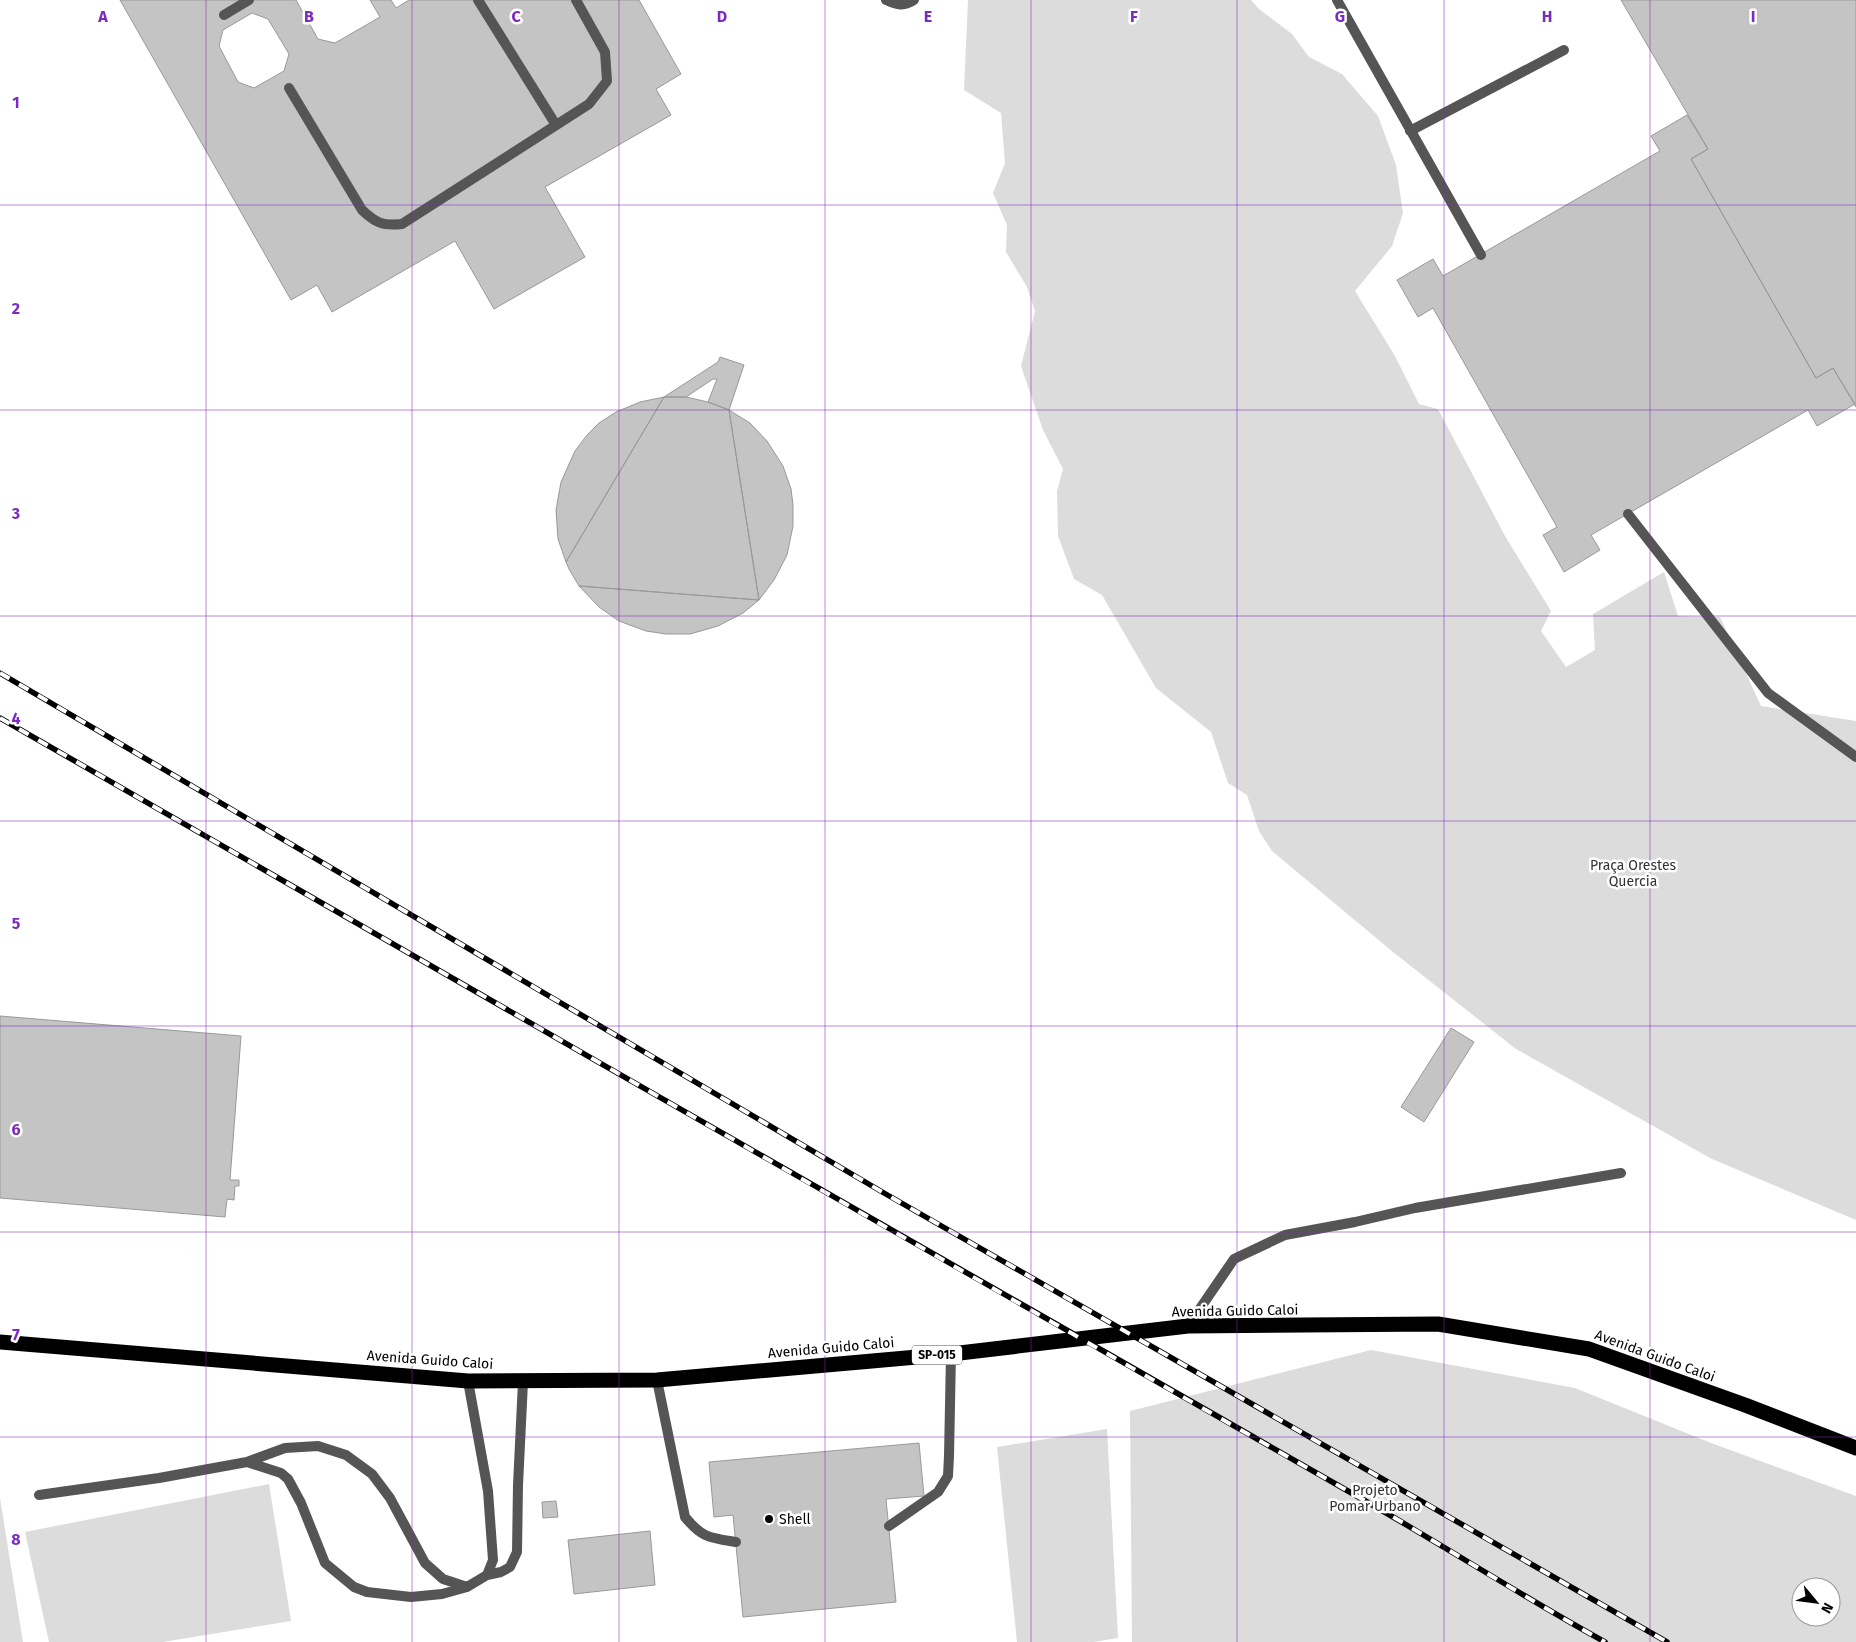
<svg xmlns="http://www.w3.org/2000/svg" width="1856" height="1642" viewBox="0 0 1856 1642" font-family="'Fira Sans',sans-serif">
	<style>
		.green { fill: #dcdcdc; fill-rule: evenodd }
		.building { fill: #c4c4c4; stroke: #999; fill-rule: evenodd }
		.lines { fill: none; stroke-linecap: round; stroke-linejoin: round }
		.service { stroke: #555; stroke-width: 10 }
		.motorway { stroke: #000; stroke-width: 15 }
		.rail-casing { stroke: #000; stroke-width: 5.5 }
		.rail { stroke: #fff; stroke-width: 4; stroke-dasharray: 11; stroke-linecap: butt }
		.grid { fill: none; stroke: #7b2cbf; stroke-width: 1; stroke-opacity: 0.55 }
		.poi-dot { fill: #000; stroke: #fff; stroke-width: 2 }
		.labels { text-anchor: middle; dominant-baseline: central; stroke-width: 5; stroke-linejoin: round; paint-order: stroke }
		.shield { fill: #fff; stroke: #4c4c4c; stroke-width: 1 }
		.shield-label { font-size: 12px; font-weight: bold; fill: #000 }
		.park-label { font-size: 14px; fill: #333; stroke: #fff }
		.street-label { font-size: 14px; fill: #000; stroke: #fff }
		.poi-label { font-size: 14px; fill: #000; stroke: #fff; text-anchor: start }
		.grid-label { font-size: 16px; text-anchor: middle; font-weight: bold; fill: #7b2cbf; stroke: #fff; stroke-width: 5; stroke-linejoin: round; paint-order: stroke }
	</style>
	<rect width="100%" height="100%" fill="#fff"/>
	<path class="green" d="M968,0H1251L1259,9L1292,34L1309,57L1342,74L1378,116L1396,165L1403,213L1392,246L1355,291L1395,356L1419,404L1438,409L1505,536L1551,611L1541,631L1566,667L1595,650L1593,614L1664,572L1678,616L1720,617L1761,706L1856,721V1220L1712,1159L1516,1049L1393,952L1272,851L1259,831L1247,795L1228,783L1211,732L1156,688L1102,595L1074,579L1058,536L1057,491L1063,469L1043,430L1021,366L1035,311L1027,287L1006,252L1007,225L993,193L1005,163L1001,113L964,90Z
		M1371,1350L1575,1388L1711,1443L1856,1496V1642H1132L1130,1411ZM1801,1587H1831V1617H1801Z
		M1107,1429L1118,1638L1093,1642H1017L997,1447Z
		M269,1484L291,1621L163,1642H49L25,1532Z
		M0,1498L23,1642H0Z"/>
	<path class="building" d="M120,0H296L318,39L335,43L380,17L370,0H391L396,8L409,0H639L681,74L656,89L671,115L545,187L585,257L494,309L455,241L332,312L317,285L291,300ZM252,13L268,19L289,54L284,71L254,88L238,82L219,46L223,30Z
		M1621,0H1856V407L1833,368L1816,378L1691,159L1708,149Z
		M1687,115L1708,149L1691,159L1816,378L1833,368L1855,404L1817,426L1808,410L1591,535L1600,550L1564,572L1543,535L1557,527L1433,308L1418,317L1397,280L1433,259L1443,276L1660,151L1651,136Z
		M720,357L744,365L729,410L708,402L717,379H713L686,397H664L718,362Z
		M664,397H686L708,402L729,410L759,600L579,586L569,569L566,562Z
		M664,397L566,562L558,539L556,510L561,482L575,451L587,435L599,423L616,412L640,402Z
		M729,410L750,423L767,441L783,466L791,489L793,505V526L787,555L774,580L759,600Z
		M579,586L759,600L743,613L718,626L690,634H666L646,631L619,621L599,607Z
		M0,1016L241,1036L230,1180H239V1186H235L234,1200L227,1199L225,1217L0,1198Z
		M1451,1028L1474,1042L1424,1122L1401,1107Z
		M919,1443L924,1496L886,1499L896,1602L743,1617L733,1515L714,1517L709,1462Z
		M556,1501L558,1517L543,1518L542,1502Z
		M650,1531L655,1585L574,1594L568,1540Z"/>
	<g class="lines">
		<path class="service" d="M478,0L556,125
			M886,0C897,5 904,7 914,0
			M1337,0L1481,255
			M224,15L249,0
			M289,88L362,210C376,223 382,226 402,224L589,104L607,81L605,52L576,0
			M1410,131L1564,50
			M1628,514L1768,693L1856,757
			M1188,1326L1234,1259L1285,1235L1355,1222L1415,1208L1621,1173
			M657,1380L685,1517C702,1538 710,1538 736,1542
			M468,1381L488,1491L493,1560L487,1575
			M247,1462L285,1448L318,1446L346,1455L372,1474L390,1498L425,1563L443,1579L467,1587
			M39,1495L159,1478L247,1462L281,1473L288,1479L301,1503L325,1563L354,1587L367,1592L411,1597L442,1594L467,1587L487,1575L501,1572L510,1567L517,1552L518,1485L523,1382
			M889,1526L938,1492L948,1476L949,1456L951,1354"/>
		<path class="motorway" d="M0,1342L468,1381L657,1380L951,1354L1188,1326L1438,1324L1589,1349L1745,1405L1856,1448"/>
		<defs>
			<path id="rail" d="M0,673L884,1193L1667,1642
				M0,718C449,976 898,1235 1348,1491C1435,1540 1518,1594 1605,1642"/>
		</defs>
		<use href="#rail" class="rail-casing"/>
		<use href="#rail" class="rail"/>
	</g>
	<path class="grid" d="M206,0V1642M412,0V1642M619,0V1642M825,0V1642M1031,0V1642M1237,0V1642M1444,0V1642M1650,0V1642M0,205H1856M0,410H1856M0,616H1856M0,821H1856M0,1026H1856M0,1232H1856M0,1437H1856"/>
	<circle class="poi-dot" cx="769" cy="1519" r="5"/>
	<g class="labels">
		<rect class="shield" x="912" y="1345.5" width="50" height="19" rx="4"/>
		<g class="shield-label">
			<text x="937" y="1355">SP-015</text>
		</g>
		<g class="park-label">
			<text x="1633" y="865">Praça Orestes<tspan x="1633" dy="16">Quercia</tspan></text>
			<text x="1375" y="1490">Projeto<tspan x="1375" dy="16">Pomar Urbano</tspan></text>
		</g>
		<g class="street-label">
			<text transform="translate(1235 1311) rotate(-1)">Avenida Guido Caloi</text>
			<text transform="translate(831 1348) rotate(-5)">Avenida Guido Caloi</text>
			<text transform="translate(1655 1356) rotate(20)">Avenida Guido Caloi</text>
			<text transform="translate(430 1360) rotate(4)">Avenida Guido Caloi</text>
		</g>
		<g class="poi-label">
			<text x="779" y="1519">Shell</text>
		</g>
	</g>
	<g class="grid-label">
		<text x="103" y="22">A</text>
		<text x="309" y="22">B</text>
		<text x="516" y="22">C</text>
		<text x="722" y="22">D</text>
		<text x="928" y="22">E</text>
		<text x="1134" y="22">F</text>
		<text x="1340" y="22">G</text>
		<text x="1547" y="22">H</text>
		<text x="1753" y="22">I</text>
		<text x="16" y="108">1</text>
		<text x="16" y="314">2</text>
		<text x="16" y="519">3</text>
		<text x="16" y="724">4</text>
		<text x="16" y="929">5</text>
		<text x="16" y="1135">6</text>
		<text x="16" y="1340">7</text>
		<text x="16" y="1545">8</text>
	</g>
	<g transform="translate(1816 1602) rotate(119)"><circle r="24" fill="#ffffff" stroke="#999999"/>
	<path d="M0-4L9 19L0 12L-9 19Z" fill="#000000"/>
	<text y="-8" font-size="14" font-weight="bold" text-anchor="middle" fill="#000000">N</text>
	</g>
</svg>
